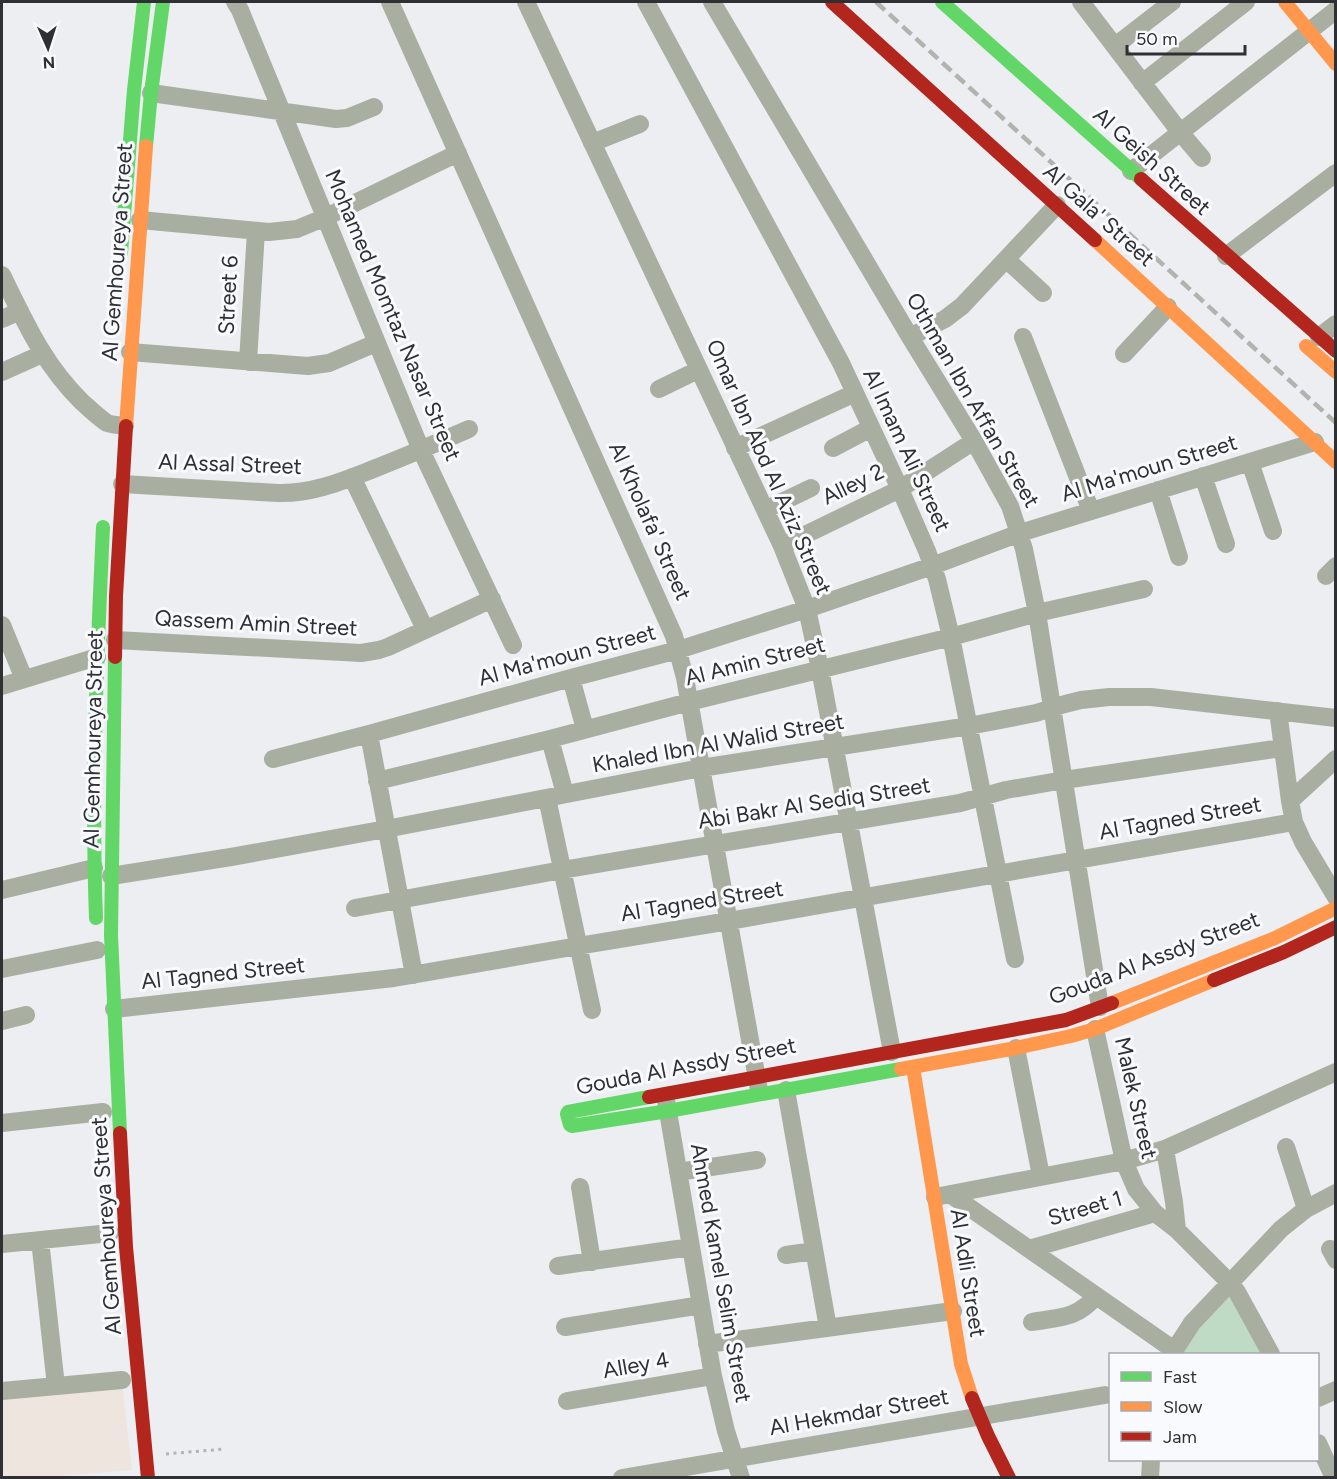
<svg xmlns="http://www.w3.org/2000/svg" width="1337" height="1479" viewBox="0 0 1337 1479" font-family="Figtree,sans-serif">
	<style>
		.commercial { fill: #eee6de }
		.green { fill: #bfdbc5 }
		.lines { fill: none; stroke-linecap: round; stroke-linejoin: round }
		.path { stroke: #b0b5ae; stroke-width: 3; stroke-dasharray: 3 4.5; stroke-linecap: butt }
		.street { stroke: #a9afa0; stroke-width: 18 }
		.fast { stroke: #63d668; stroke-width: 14 }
		.slow { stroke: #ff974d; stroke-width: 14 }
		.jam { stroke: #b3261e; stroke-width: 14 }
		.rail { stroke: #b0b3ae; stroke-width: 4.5; stroke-dasharray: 12 6; stroke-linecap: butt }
		.labels { text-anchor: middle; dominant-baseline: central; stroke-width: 6; stroke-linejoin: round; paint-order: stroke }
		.street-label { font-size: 22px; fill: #2e3034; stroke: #f8fafe }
	</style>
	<rect width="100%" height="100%" fill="#eceef2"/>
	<path class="commercial" d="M122,1380L132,1470L54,1477L2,1478V1391Z"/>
	<path class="green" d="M1230,1284L1270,1354H1174Z"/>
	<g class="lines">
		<path class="path" d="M166,1454L225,1449"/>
		<path class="street" d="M235,2L240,10L421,450L513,645
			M390,2L674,636L685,678L759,1090
			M526,2L782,546L807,609L820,669L892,1052
			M646,2L841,363L900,489L927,551L937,579L951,637L1015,959
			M712,2L910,337L974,441L1010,506L1024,549L1037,613L1100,1007
			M1081,2L1180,132L1202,158
			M1115,46L1172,2
			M1142,83L1246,2
			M151,93L336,119L347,118L374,107
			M592,143L640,124
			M1131,171L1336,10
			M140,220L269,232L297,229L326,217L458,153
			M1226,256L1336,173
			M1006,259L1043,293
			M2,275C25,322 44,365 82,402C90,409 98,417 107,423C112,425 120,425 125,426
			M2,319L20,311
			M910,337L945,319L962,306L1057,205
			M1023,337L1091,511
			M1319,337L1336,324
			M130,352L308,366L329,363L376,343
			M1124,354L1168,307
			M248,362L256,231
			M2,372L42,354
			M659,389L698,370
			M735,448L855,393
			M833,448L871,428
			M1250,462L1273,531
			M1203,476L1226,544
			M352,477L425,629
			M122,484L278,493C311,494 340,482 371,470C404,457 437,443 469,429
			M1158,490L1179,557
			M765,510L811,488
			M782,546L900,489L974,441
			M1326,576L1336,566
			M2,625L24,679
			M115,640L361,653L379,650L388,647L492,599
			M571,678L585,729
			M2,686L97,657
			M1278,711L1290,801L1294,822L1303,842L1336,897
			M369,734L414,975
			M550,739L565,794
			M273,759L369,734L571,678L678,650L807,609L932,566L1020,533L1315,442
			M377,781L550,739L689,702L951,637L1037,613L1144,589
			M547,798L592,1010
			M1290,801L1336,759
			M111,876L231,857L386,829L701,768L969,726L1036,713L1065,704L1081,700L1109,697H1151L1336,718
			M2,890L94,868
			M355,908L562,870L960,803L1006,790L1064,780L1282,748
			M2,969L97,950
			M114,1009L394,978L578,946L729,921L1294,822
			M2,1021L26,1015
			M1095,1029L1124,1161L1136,1189L1155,1213L1177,1230L1230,1283L1237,1292L1271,1354
			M1016,1048L1041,1176
			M786,1090L828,1328
			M666,1100L713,1376L726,1431L741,1478
			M2,1123L103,1112
			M1286,1147L1306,1209
			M1165,1149L1174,1202L1177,1230
			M678,1172L757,1160
			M580,1187L592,1262
			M950,1194L1174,1350
			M935,1197L1124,1161L1165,1149L1336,1072
			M40,1240L56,1386
			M2,1244L110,1233
			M1029,1249L1155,1213
			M1330,1249L1336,1260
			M786,1255L814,1251
			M558,1266L691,1247
			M1032,1322C1059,1317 1077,1319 1096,1296
			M565,1327L701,1305
			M707,1344L953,1311
			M1172,1354L1192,1323L1281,1229L1306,1209L1336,1193
			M2,1391L122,1380
			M1318,1398L1336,1390
			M567,1401L713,1376
			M1318,1443L1334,1478
			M622,1478L1105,1395
			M1150,1478L1151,1460"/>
		<path class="fast" d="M942,2L1141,179
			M146,146L151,93L163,2
			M121,253L134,90L144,2
			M115,657L111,935L120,1133
			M96,918C91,788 97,657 103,527
			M649,1097L568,1112L567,1114L570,1125L572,1126L668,1111L901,1069"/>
		<path class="slow" d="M1285,2L1336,64
			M1095,240L1336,462
			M1306,346L1336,372
			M126,426L146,146
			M1112,1003L1275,938L1336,908
			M913,1067L961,1364L972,1398
			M901,1069L1016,1048L1071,1036L1095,1029L1214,980"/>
		<path class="jam" d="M832,2L1095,240
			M1141,179L1336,351
			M115,657L116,596L126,426
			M1214,980L1284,952L1336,927
			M649,1097L1066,1020L1112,1003
			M120,1133L126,1247L148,1478
			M972,1398L988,1436L1009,1478"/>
		<path class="rail" d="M876,2L1336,423"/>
	</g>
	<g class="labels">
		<g class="street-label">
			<text transform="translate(1152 161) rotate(42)">Al Geish Street</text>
			<text transform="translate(1099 215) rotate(42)">Al Gala' Street</text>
			<text transform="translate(117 252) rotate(-86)">Al Gemhoureya Street</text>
			<text transform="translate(228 295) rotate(-87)">Street 6</text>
			<text transform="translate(393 315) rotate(67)">Mohamed Momtaz Nasar Street</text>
			<text transform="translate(973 400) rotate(60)">Othman Ibn Affan Street</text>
			<text transform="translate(907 450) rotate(65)">Al Imam Ali Street</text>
			<text transform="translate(230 464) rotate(2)">Al Assal Street</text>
			<text transform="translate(769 467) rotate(66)">Omar Ibn Abd Al Aziz Street</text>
			<text transform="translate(1149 468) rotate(-17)">Al Ma'moun Street</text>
			<text transform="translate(853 484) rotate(-26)">Alley 2</text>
			<text transform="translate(650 521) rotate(66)">Al Kholafa' Street</text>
			<text transform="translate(256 623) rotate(3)">Qassem Amin Street</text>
			<text transform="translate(567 655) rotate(-15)">Al Ma'moun Street</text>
			<text transform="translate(755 661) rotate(-14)">Al Amin Street</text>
			<text transform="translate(93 739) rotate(-89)">Al Gemhoureya Street</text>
			<text transform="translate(718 743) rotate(-10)">Khaled Ibn Al Walid Street</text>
			<text transform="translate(814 803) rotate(-9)">Abi Bakr Al Sediq Street</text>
			<text transform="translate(1180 818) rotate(-10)">Al Tagned Street</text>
			<text transform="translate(702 901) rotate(-9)">Al Tagned Street</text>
			<text transform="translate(1154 958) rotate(-21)">Gouda Al Assdy Street</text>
			<text transform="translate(223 973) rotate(-6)">Al Tagned Street</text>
			<text transform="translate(686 1066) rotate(-11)">Gouda Al Assdy Street</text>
			<text transform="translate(1136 1098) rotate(77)">Malek Street</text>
			<text transform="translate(1085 1208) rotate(-16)">Street 1</text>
			<text transform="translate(106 1226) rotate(-94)">Al Gemhoureya Street</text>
			<text transform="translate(721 1273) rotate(80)">Ahmed Kamel Selim Street</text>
			<text transform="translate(968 1273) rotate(81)">Al Adli Street</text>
			<text transform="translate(636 1365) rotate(-10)">Alley 4</text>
			<text transform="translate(859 1412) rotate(-10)">Al Hekmdar Street</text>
		</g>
	</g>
	<rect width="1337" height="1479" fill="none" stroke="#2e3034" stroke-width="6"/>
	<rect x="1109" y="1353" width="210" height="108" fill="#f8fafe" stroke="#a7a9ad" stroke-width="1.5"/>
	<rect x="1121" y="1372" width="30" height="9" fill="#63d668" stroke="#a7a9ad" stroke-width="1.5"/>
	<text x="1163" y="1383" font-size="18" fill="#2e3034">Fast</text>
	<rect x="1121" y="1402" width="30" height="9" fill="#ff974d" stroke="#a7a9ad" stroke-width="1.5"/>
	<text x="1163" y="1413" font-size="18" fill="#2e3034">Slow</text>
	<rect x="1121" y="1432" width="30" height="9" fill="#b3261e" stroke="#a7a9ad" stroke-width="1.5"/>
	<text x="1163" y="1443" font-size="18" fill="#2e3034">Jam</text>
	<g transform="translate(48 48) rotate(177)" stroke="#f8fafe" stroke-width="4.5" paint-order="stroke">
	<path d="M0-4.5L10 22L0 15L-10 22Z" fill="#2e3034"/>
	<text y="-9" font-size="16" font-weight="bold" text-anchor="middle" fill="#2e3034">N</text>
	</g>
	<path d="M1127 45v9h118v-9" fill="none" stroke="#2e3034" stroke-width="3"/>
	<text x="1136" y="45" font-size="18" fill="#2e3034" stroke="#f8fafe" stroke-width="4.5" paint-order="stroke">50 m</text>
</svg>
